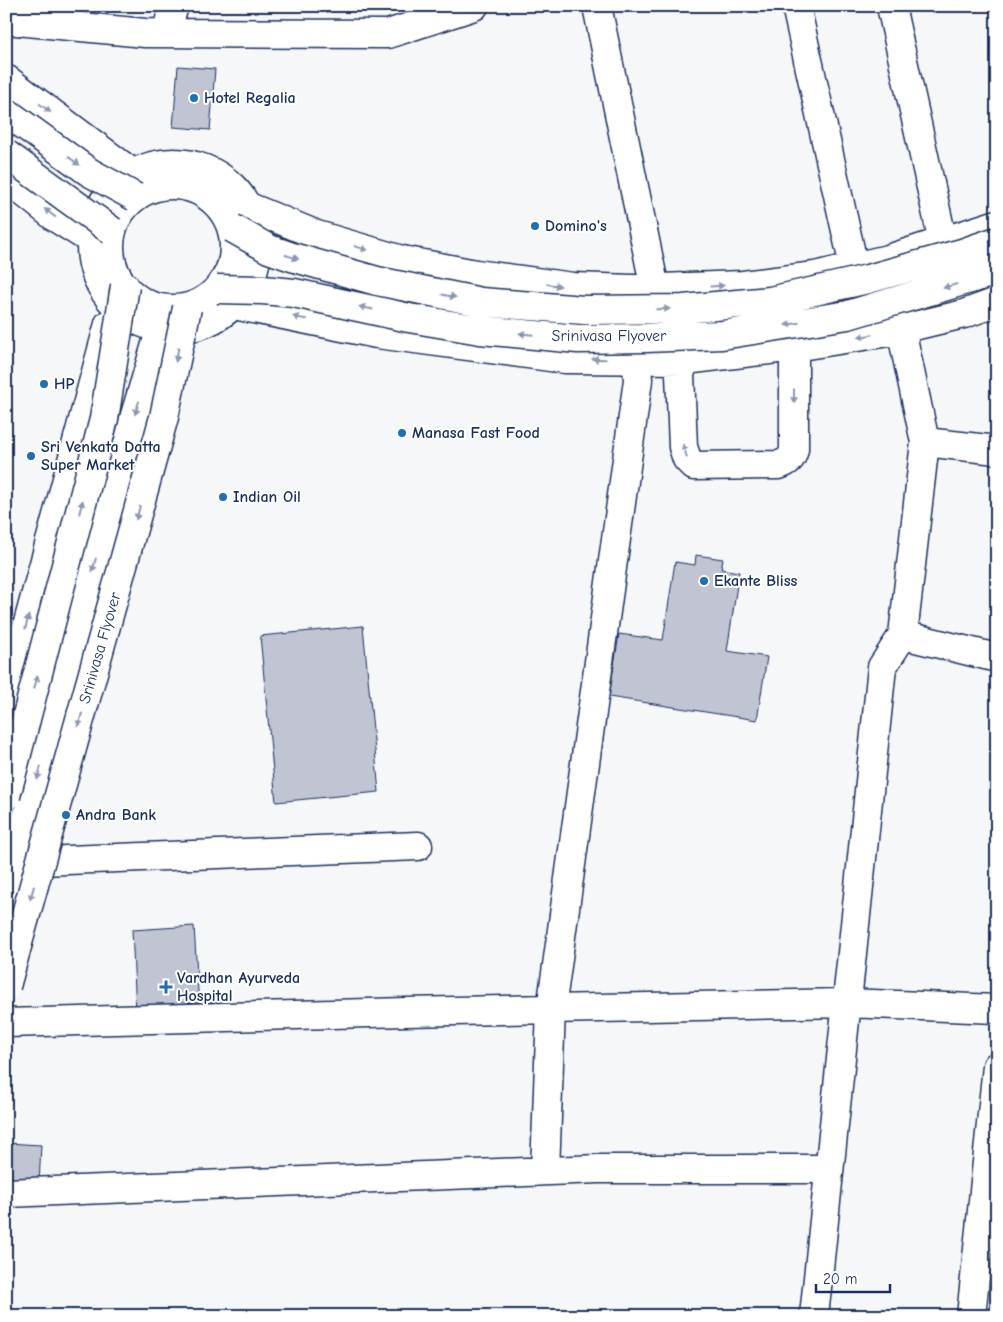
<svg xmlns="http://www.w3.org/2000/svg" width="1003" height="1322" font-family="'Comic Neue',sans-serif">
  <style>
    .building { fill: #c0c4d3; stroke: #1b2f5e }
    .lines { fill: none; stroke-linecap: round; stroke-linejoin: round }
    .minor-casing { stroke: #1b2f5e; stroke-width: 31 }
    .major-casing { stroke: #1b2f5e; stroke-width: 31 }
    .minor { stroke: #fff; stroke-width: 28 }
    .major { stroke: #fff; stroke-width: 28 }
    .major-bridge-casing { stroke: #1b2f5e; stroke-width: 31; stroke-linecap: butt }
    .major-bridge { stroke: #fff; stroke-width: 28 }
    .oneway { fill: #8d97ae }
    .poi-dot { fill: #1f6fb2; stroke: #fff; stroke-width: 2 }
    .labels { text-anchor: middle; dominant-baseline: central; stroke-width: 4; stroke-linejoin: round; paint-order: stroke }
    .poi-label { font-size: 16px; font-weight: bold; fill: #1b2f5e; stroke: #fff; text-anchor: start }
    .street-label { font-size: 16px; fill: #1b2f5e; stroke: #fff }
  </style>
  <rect width="100%" height="100%" fill="#f6f7f9"/>
  <filter id="ink" filterUnits="userSpaceOnUse"><feTurbulence type="fractalNoise" baseFrequency=".02" numOctaves="2"/><feDisplacementMap in="SourceGraphic" scale="10" xChannelSelector="R" yChannelSelector="G"/><feConvolveMatrix kernelMatrix="1 2 1 2 8 2 1 2 1" color-interpolation-filters="sRGB"/></filter>
  <g filter="url(#ink)">
    <path class="building" d="M178,66l37,3 -5,61 -37,-3z
      M696,555l27,4 -2,10 18,3 -12,79 40,6 -10,63 -148,-23 10,-63 44,6 12,-78 20,3z
      M363,626l16,166 -103,10 -16,-166z
      M194,926l5,81 -63,4 -4,-81z
      M6,1143l35,2 -2,40 -33,-3z"/>
    <g class="lines">
      <defs>
        <path id="minor" d="M597,6l58,283
          M796,6l58,261
          M891,6l52,236
          M6,20l139,13 243,1 86,-28
          M166,33l8,-27
          M6,79l126,94
          M91 246a83 83 0 1 1 166 0a83 83 0 1 1-166 0Z
          M6,178l50,40 35,22
          M249,207l68,28 85,25 74,14 97,13 59,2 111,-4 72,-9 73,-17 109,-35
          M234,305l143,29 188,25 120,1 109,-13 95,-15 75,-18 33,-12
          M685,360l-5,14 3,73 4,12 7,7 85,-1c9,-3 13,-6 15,-16v-102
          M925,442l72,8
          M903,635l94,23
          M6,704l103,-380
          M17,862l401,-16
          M6,898l115,-436 40,-134
          M6,1023l400,-11 441,-9 150,6
          M545,1171l6,-162 87,-629 -6,-91
          M6,1193l592,-24h231
          M814,1316l68,-649 21,-32 22,-193 -24,-113
          M971,1316l26,-250"/>
        <path id="major" d="M110 247a62 62 0 1 1 124 0a62 62 0 1 1-124 0Z"/>
      </defs>
      <use href="#minor" class="minor-casing"/>
      <use href="#major" class="major-casing"/>
      <use href="#minor" class="minor"/>
      <use href="#major" class="major"/>
      <defs>
        <path id="major-bridge" d="M6,112l83,60 46,25
          M6,154l106,77
          M232,228l37,21 23,8 85,24 104,21 103,8 99,-1 87,-8 98,-22 94,-26 35,-12
          M217,289l46,1 31,3 115,25 71,12 98,9 68,-1 76,-3 126,-20 149,-44
          M6,796l98,-377 21,-133
          M6,986l158,-569 23,-109"/>
      </defs>
      <use href="#major-bridge" class="major-bridge-casing"/>
      <use href="#major-bridge" class="major-bridge"/>
    </g>
    <defs><path id="oneway-solid" d="M-6-.8H1V-3.2L6.5 0L1 3.2V.8H-6Z" transform="scale(1.25)"/></defs>
    <g class="oneway">
      <use href="#oneway-solid" transform="translate(45 108) rotate(37)"/>
      <use href="#oneway-solid" transform="translate(74 161) rotate(36)"/>
      <use href="#oneway-solid" transform="translate(50 213) rotate(-142)"/>
      <use href="#oneway-solid" transform="translate(361 248) rotate(16)"/>
      <use href="#oneway-solid" transform="translate(292 257) rotate(18)"/>
      <use href="#oneway-solid" transform="translate(554 285) rotate(8)"/>
      <use href="#oneway-solid" transform="translate(717 286) rotate(-3)"/>
      <use href="#oneway-solid" transform="translate(950 286) rotate(164)"/>
      <use href="#oneway-solid" transform="translate(449 296) rotate(11)"/>
      <use href="#oneway-solid" transform="translate(366 308) rotate(-168)"/>
      <use href="#oneway-solid" transform="translate(663 309) rotate(-1)"/>
      <use href="#oneway-solid" transform="translate(300 318) rotate(-168)"/>
      <use href="#oneway-solid" transform="translate(792 324) rotate(171)"/>
      <use href="#oneway-solid" transform="translate(526 334) rotate(-175)"/>
      <use href="#oneway-solid" transform="translate(865 336) rotate(171)"/>
      <use href="#oneway-solid" transform="translate(177 355) rotate(102)"/>
      <use href="#oneway-solid" transform="translate(599 359) rotate(-179)"/>
      <use href="#oneway-solid" transform="translate(794 396) rotate(90)"/>
      <use href="#oneway-solid" transform="translate(137 408) rotate(107)"/>
      <use href="#oneway-solid" transform="translate(685 451) rotate(-106)"/>
      <use href="#oneway-solid" transform="translate(81 507) rotate(-75)"/>
      <use href="#oneway-solid" transform="translate(138 513) rotate(106)"/>
      <use href="#oneway-solid" transform="translate(94 565) rotate(105)"/>
      <use href="#oneway-solid" transform="translate(27 622) rotate(-76)"/>
      <use href="#oneway-solid" transform="translate(36 682) rotate(-75)"/>
      <use href="#oneway-solid" transform="translate(80 720) rotate(106)"/>
      <use href="#oneway-solid" transform="translate(39 773) rotate(105)"/>
      <use href="#oneway-solid" transform="translate(32 893) rotate(106)"/>
    </g>
  </g>
  <g class="poi-dot">
    <circle cx="194" cy="98" r="5"/>
    <circle cx="535" cy="226" r="5"/>
    <circle cx="44" cy="384" r="5"/>
    <circle cx="402" cy="433" r="5"/>
    <circle cx="31" cy="456" r="5"/>
    <circle cx="223" cy="497" r="5"/>
    <circle cx="704" cy="581" r="5"/>
    <circle cx="66" cy="815" r="5"/>
    <path d="M163.5 979.5h5v5h5v5h-5v5h-5v-5h-5v-5h5z"/>
  </g>
  <g class="labels">
    <g class="poi-label">
      <text x="204" y="98">Hotel Regalia</text>
      <text x="545" y="226">Domino's</text>
      <text x="54" y="384">HP</text>
      <text x="412" y="433">Manasa Fast Food</text>
      <text x="41" y="447">Sri Venkata Datta<tspan x="41" dy="18">Super Market</tspan></text>
      <text x="233" y="497">Indian Oil</text>
      <text x="714" y="581">Ekante Bliss</text>
      <text x="76" y="815">Andra Bank</text>
      <text x="177" y="978">Vardhan Ayurveda<tspan x="177" dy="18">Hospital</tspan></text>
    </g>
    <g class="street-label">
      <text x="609" y="336">Srinivasa Flyover</text>
      <text transform="translate(100 648) rotate(-74)">Srinivasa Flyover</text>
    </g>
  </g>
  <rect width="1003" height="1322" fill="none" stroke="#fff" stroke-width="25"/>
  <rect x="12" y="12" width="978" height="1297" fill="none" stroke="#1b2f5e" stroke-width="2" filter="url(#ink)"/>
  <path d="M816 1284v8h74v-8" fill="none" stroke="#1b2f5e" stroke-width="2.5"/>
  <text x="823" y="1284" font-size="15" fill="#1b2f5e" stroke="#ffffff" stroke-width="4" paint-order="stroke">20 m</text>
</svg>
